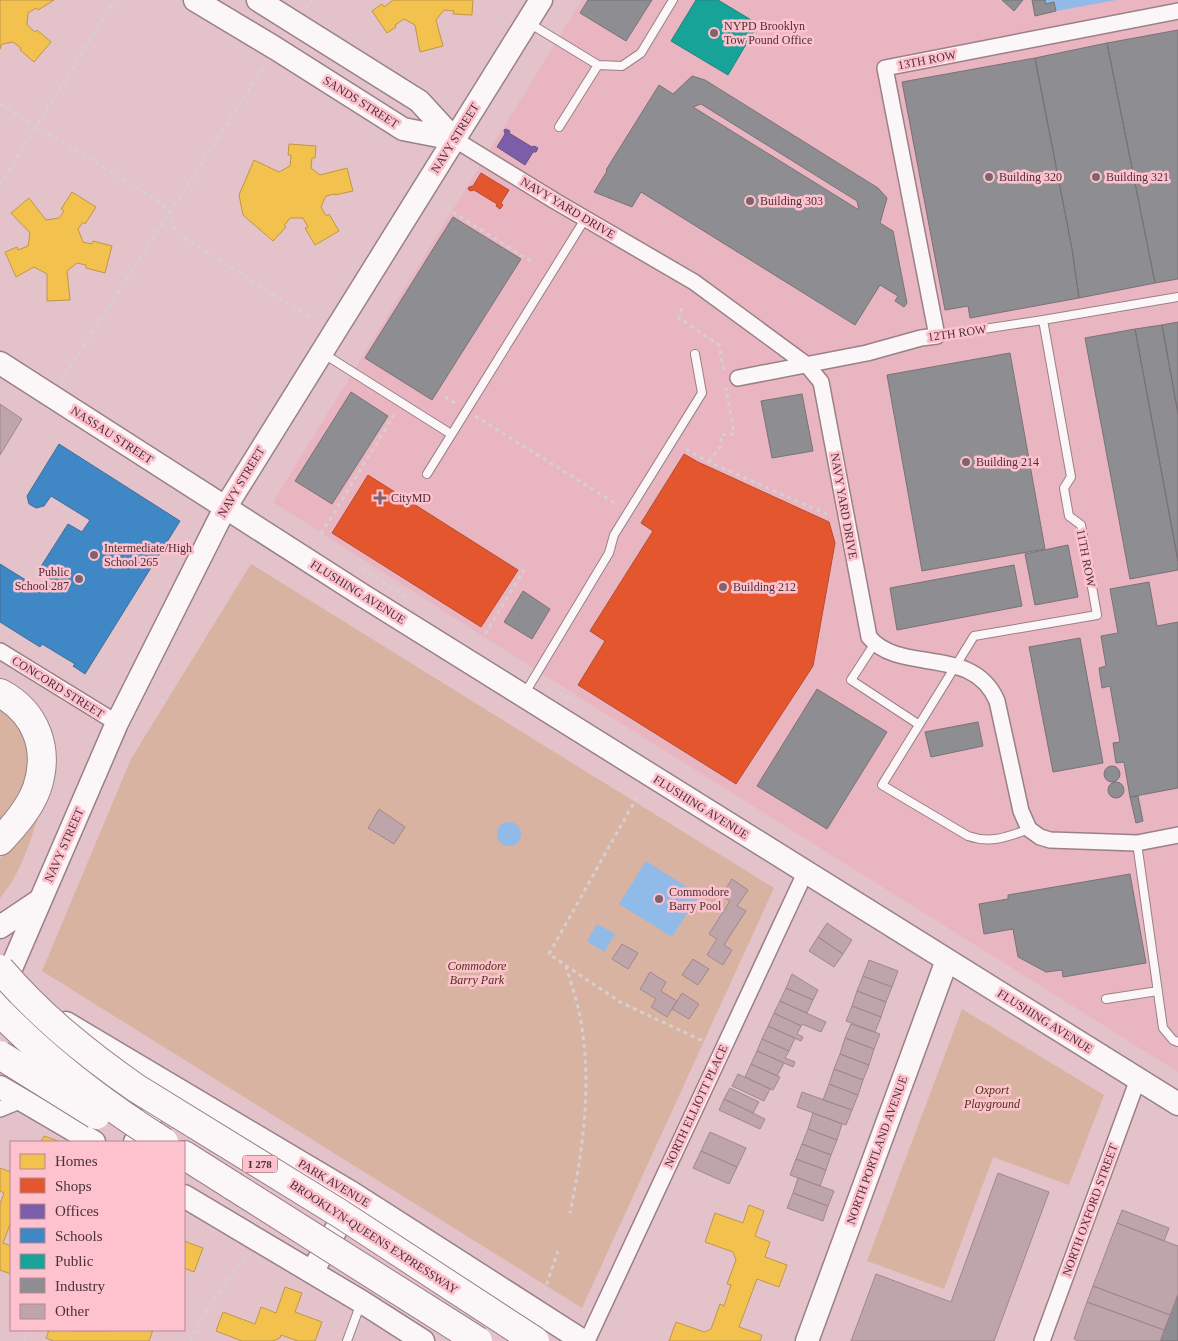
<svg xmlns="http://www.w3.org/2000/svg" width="1178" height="1341" font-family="Georgia,serif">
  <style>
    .built { fill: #e8b5c1 }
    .green { fill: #d9b3a1 }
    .water { fill: #90bae7 }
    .homes { fill: #f2c14e; stroke: #c09647 }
    .shops { fill: #e4572e; stroke: #b64c31 }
    .offices { fill: #7b5ea7; stroke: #6c5186 }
    .schools { fill: #3f88c5; stroke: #426e9b }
    .public { fill: #17a398; stroke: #26817b }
    .industry { fill: #8d8d92; stroke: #797277; fill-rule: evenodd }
    .building { fill: #bea5ab; stroke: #a1888e }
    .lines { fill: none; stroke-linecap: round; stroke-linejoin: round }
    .lane-casing { stroke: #998187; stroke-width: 10 }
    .street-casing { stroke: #998187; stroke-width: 18 }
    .secondary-casing { stroke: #998187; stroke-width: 25 }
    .highway-casing { stroke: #998187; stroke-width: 30 }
    .path { stroke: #d7ced0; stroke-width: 3; stroke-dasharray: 4 4; stroke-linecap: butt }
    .lane { stroke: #fbf6f7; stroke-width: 8 }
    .street { stroke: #fbf6f7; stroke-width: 15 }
    .secondary { stroke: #fbf6f7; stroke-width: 22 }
    .highway { stroke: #fbf6f7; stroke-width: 28 }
    .highway-bridge-casing { stroke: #998187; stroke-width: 30; stroke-linecap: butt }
    .highway-bridge { stroke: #fbf6f7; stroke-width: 28 }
    .poi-dot { fill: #80646b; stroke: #fec2ce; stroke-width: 2 }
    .labels { text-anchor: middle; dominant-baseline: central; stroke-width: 5; stroke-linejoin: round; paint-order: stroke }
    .shield { fill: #fec2ce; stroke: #805d65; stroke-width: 1 }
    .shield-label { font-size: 11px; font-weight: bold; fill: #4a3238 }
    .poi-label { font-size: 12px; fill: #4a3238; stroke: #fec2ce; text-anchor: start }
    .street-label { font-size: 12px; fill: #4a3238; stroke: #fec2ce }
    .park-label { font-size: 12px; font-style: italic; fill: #4f3317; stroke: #fec2ce }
  </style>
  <rect width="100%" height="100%" fill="#e3c2ca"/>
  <path class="built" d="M582,0h596v1072l-634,-397 -271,-173z"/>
  <path class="green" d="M251,564l523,324 -192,420 -540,-337 89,-212z
    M0,706l10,6 20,34 -4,43 -26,34z
    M45,797c-12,33 -21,74 -45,101v-40l16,-17z
    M962,1009l142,86 -35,90 -76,-28 -49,132 -77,-28z"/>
  <path class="water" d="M1045,0h71l-60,11 -2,-9 -8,2z
    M497 834a12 12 0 1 1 24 0a12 12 0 1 1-24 0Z
    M646,861l53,34 -27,42 -53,-33z
    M597,924l18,10 -11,18 -17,-11z"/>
  <path class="homes" d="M0,0h54l-16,10 -2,-2 -8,5 -1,12 8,7 2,-2 14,12 -17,20 -14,-12 1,-2 -8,-6 -11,2 -2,5z
    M393,0h80l-1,15 -19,-1 1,-3 -10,-1 -8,10 7,26 -23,6 -5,-27 -11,-6 -9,6 1,2 -9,6 -15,-22 10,-7 2,3z
    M289,144l27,2 -1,12h-3l-1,10 9,7 27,-7 6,23 -18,4v-1l-9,2 -5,11 5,9 3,-2 10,17 -24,14 -10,-17 3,-1 -5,-9h-13l-6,8 2,1 -13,14 -30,-26 -4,-20 15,-35 25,12 11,-6 1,-11h-3z
    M72,192l24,15 -11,17 -2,-2 -5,7 5,13 9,2 1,-3 19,5 -7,27 -19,-5v-3l-9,-2 -10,8 3,29 -23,1v-27l-13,-7 -18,10 -11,-25 12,-5 1,3 10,-4 2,-13 -19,-20 18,-15 17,22 13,-2 5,-7 -3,-2z
    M44,1136l17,6h-20z
    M0,1168l11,4v50l-8,21 8,3v28l-11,-4v-66l4,-11 -4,-2z
    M749,1205l15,6 -9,25 15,6 -5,15 22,8 -8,22 -22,-8 -18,48 23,8 -2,6h-91l7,-19 28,10 7,-3 9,-25 4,2 7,-21 -4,-1 9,-24 -3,-8 -28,-10 10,-29 28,10z
    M184,1241l19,7 -9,24 -10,-4z
    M285,1287l17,6 -7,19 27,10 -7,19h-17l-17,-6 -1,3 -7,3h-31l-26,-10 7,-19 32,12 6,-17 15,6z
    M49,1330l37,1 67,-1 -4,11h-96l-7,-3z"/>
  <path class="shops" d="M481,173l28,17 -8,13 2,2 -3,4 -4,-3 1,-2 -23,-14 -4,1 -2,-2 1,-2 4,-1z
    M684,454l14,8 131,60 6,21 -22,123 -77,118 -158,-99 27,-44 -15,-10 63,-100 -12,-8z
    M368,475l150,95 -37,57 -149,-94z"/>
  <path class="offices" d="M506,129l4,2 -1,2 23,14 2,-1 4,2 -2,4h-3l-8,13 -28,-18 8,-13 -1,-4z"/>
  <path class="schools" d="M59,444l121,77 -95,153 -12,-8 2,-2 -33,-20 -2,3 -40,-25v-58l45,28 7,-12 -14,-9 30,-47 14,8 8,-12 -39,-24 -7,10 -8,2 -7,-4 -2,-8z"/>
  <path class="public" d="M696,0h22l40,24 -30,51 -57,-34z"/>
  <path class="industry" d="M588,0h64l-26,41 -46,-28z
    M1002,0h21l-9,11z
    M1032,0h13l1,4 8,-2 2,9 -21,5z
    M1178,30v249l-23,4 -48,-240z
    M1107,43l48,240 -76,15 -7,-49 -37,-191z
    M1035,58l37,191 7,49 -109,20 -2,-12 -23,4 -43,-228z
    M692,76l13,4 173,108 9,10 -7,25 13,8 14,72 -3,4 -9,-6 3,-5 -18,-11 -25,40 -214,-133 -9,15 -38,-15 13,-21 -1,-1 53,-85 14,9zM701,104l156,97 2,9 -166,-103z
    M453,217l68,42 -89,141 -67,-42z
    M1178,322v92l-16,-89z
    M1162,325l16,89v147l-43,-232z
    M1135,329l43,232v9l-48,9 -45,-241z
    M1010,353l35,196 -123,22 -35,-196z
    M351,392l37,24 -56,88 -37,-23z
    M802,394l11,57 -41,7 -11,-57z
    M1068,545l10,52 -43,8 -10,-51z
    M1014,565l8,41 -125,24 -7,-42z
    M1149,582l8,44 21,-4v166l-48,9 -6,-35 -8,1 -3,-20 7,-1 -10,-56 -8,2 -3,-20 7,-2 -5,-30 17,-3 -8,-44z
    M523,591l27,18 -18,30 -28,-17z
    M1080,638l23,125 -50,9 -24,-125z
    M817,689l70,43 -60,97 -70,-43z
    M978,722l5,24 -52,11 -6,-25z
    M1104 774a8 8 0 1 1 16 0a8 8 0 1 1-16 0Z
    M1108 790a8 8 0 1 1 16 0a8 8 0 1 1-16 0Z
    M1138,796l5,25 -7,2 -6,-26z
    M1130,874l16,89 -83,14 -1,-7 -16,2 -28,-15 -5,-28 -29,5 -5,-30 29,-5v-4z
    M1178,1294v47h-18l5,-13z"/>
  <path class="building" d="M0,404l22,15 -22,36z
    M379,809l26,18 -11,17 -26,-16z
    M732,879l16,11 -11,16 9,5 -22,34 8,5 -9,15 -16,-10 10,-16 -8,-5 21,-33 -9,-5z
    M827,923l25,17 -9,14 -25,-17z
    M818,937l25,17 -9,13 -25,-16z
    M622,944l16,9 -10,16 -16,-10z
    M693,959l16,10 -11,16 -16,-10z
    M869,960l29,11 -6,16 -29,-11z
    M650,972l16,10 -5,9 16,10 -10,16 -16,-10 5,-8 -16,-10z
    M792,974l26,16 -5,10 -27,-12z
    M863,976l29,11 -6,15 -29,-11z
    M786,988l27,12 -6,13 -27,-12z
    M857,991l29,11 -5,15 -29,-11z
    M682,993l17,11 -10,15 -17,-10z
    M780,1001l46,21 -5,10 -19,-8 -1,2 -27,-13z
    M852,1006l29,11 -6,15 -29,-11z
    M774,1013l27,13 -4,8 6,3 -2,4 -33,-15z
    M851,1024l29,10 -6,15 -29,-11z
    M768,1026l27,12 -6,13 -27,-12z
    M845,1038l29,11 -5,16 -29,-11z
    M762,1039l27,12 -4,7 10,4 -2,5 -36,-16z
    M757,1051l27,12 -7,13 -26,-12z
    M840,1054l29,11 -6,15 -29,-11z
    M751,1064l29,13 -7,13 -28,-13z
    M834,1069l29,11 -5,15 -29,-11z
    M738,1074l32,15 -6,12 -32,-15z
    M829,1084l29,11 -6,15 -29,-10z
    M730,1088l29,14 -6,11 -29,-14z
    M802,1092l50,18 -6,15 -49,-18z
    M724,1099l41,20 -5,10 -41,-19z
    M813,1113l29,11 -5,16 -29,-11z
    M808,1129l29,11 -6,15 -29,-11z
    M710,1132l36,16 -9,19 -36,-16z
    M802,1144l29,11 -5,15 -30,-11z
    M701,1151l36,16 -8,17 -36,-16z
    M796,1159l30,11 -6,16 -30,-11z
    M998,1173l51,19 -55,149h-143l25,-67 75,28z
    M798,1178l36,13 -6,15 -35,-13z
    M793,1193l35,13 -5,15 -36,-13z
    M1122,1210l47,18 -5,13 -47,-18z
    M1117,1223l61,23v48l-8,21 -77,-29z
    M1093,1286l77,29 -6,15 -77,-28z
    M1087,1302l77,28 -4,11h-82l-4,-2z"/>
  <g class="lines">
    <defs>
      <path id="lane" d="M529,23l69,42 24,1 19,-13 32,-53
        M559,127l39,-62
        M937,336l106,-16 135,-23
        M324,354l127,80
        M427,474l158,-255
        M875,643l-24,37 67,44
        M525,693l84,-140 5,-18 88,-142 -7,-39
        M1029,829c-22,8 -38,15 -61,7l-86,-51 92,-149 123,-21 -16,-90 -12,-9 -5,-28 7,-11 -28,-157
        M1137,843l26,185 10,12 5,2
        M1106,999l52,-8
        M347,1341l14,-38"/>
      <path id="street" d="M454,139l101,62 139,81 113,83 14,17 48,255c31,38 104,7 128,64l24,110 8,18 11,8 10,3 87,3 41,-8
        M738,378l129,-25 54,-15 16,-2 -52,-268 293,-57
        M0,651l117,72
        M0,1109l22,-9
        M587,1341l219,-470
        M1042,1341l96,-262"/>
      <path id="secondary" d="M195,0l80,48 128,81 51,10
        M258,0l161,101 35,38
        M0,363l362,232 816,509
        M0,927l39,-26
        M0,994l117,-271 108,-215 316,-508
        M66,1023l286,170 231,148
        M0,1087l94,55
        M135,1142l34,-54
        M184,1196l178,106 61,39
        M312,1272l39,-69
        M807,1341l140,-381"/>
      <path id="highway" d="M0,693c36,19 50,56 37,95 -7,20 -23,38 -37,53
        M184,1155l49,31"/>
    </defs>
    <use href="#lane" class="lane-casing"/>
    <use href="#street" class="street-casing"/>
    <use href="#secondary" class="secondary-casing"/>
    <use href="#highway" class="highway-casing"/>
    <path class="path" d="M306,9l6,-9
      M0,104l162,99 7,11 7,19 135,85
      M0,185l115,-185
      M446,208l88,55
      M682,308l-3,10 40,27 5,27
      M61,381l204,-316
      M445,397l12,7
      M475,416l143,89
      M686,449l23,13 122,54
      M709,462l12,-16v-11l13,-1 -8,-46
      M321,534l73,-119
      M362,569l48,30
      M485,634l39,-64
      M559,692l18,12
      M161,701l4,2
      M637,797l-88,157 71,48 87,41
      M566,966c5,18 12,37 15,56 11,64 2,128 -11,191
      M544,1292l14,-41
      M25,1341l2,-11
      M190,1341l16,-30 40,-55"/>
    <use href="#lane" class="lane"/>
    <use href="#street" class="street"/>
    <use href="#secondary" class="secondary"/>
    <use href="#highway" class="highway"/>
    <defs>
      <path id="highway-bridge" d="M0,969c40,47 86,84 136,119l203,125 196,128
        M0,1012c49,50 105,93 164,130
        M0,1055l96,60
        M233,1186l245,155"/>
    </defs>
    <use href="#highway-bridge" class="highway-bridge-casing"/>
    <use href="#highway-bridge" class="highway-bridge"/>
  </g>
  <g class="poi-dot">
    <circle cx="714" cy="33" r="5"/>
    <circle cx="989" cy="177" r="5"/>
    <circle cx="1096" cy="177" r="5"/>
    <circle cx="750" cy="201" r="5"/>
    <circle cx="966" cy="462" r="5"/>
    <path d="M377.5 490.5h5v5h5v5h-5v5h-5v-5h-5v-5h5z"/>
    <circle cx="94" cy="555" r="5"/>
    <circle cx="79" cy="579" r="5"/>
    <circle cx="723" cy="587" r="5"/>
    <circle cx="659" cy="899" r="5"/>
  </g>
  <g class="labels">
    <rect class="shield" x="242.5" y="1155.5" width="35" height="17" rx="4"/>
    <g class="shield-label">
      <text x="260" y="1164">I 278</text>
    </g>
    <g class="poi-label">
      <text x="724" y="26">NYPD Brooklyn<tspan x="724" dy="14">Tow Pound Office</tspan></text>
      <text x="999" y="177">Building 320</text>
      <text x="1106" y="177">Building 321</text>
      <text x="760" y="201">Building 303</text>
      <text x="976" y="462">Building 214</text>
      <text x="391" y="498">CityMD</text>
      <text x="104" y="548">Intermediate/High<tspan x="104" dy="14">School 265</tspan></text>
      <text x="69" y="572" text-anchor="end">Public<tspan x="69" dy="14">School 287</tspan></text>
      <text x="733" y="587">Building 212</text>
      <text x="669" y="892">Commodore<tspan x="669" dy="14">Barry Pool</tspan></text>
    </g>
    <g class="street-label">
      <text transform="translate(927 60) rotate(-11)">13TH ROW</text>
      <text transform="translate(361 102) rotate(32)">SANDS STREET</text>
      <text transform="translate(455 138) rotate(-58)">NAVY STREET</text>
      <text transform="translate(568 208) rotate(31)">NAVY YARD DRIVE</text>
      <text transform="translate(957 333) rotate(-8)">12TH ROW</text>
      <text transform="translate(112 435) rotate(33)">NASSAU STREET</text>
      <text transform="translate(241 482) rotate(-59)">NAVY STREET</text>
      <text transform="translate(844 506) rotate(80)">NAVY YARD DRIVE</text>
      <text transform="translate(1086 558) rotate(79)">11TH ROW</text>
      <text transform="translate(358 592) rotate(32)">FLUSHING AVENUE</text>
      <text transform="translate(58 687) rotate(32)">CONCORD STREET</text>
      <text transform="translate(701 807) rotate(32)">FLUSHING AVENUE</text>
      <text transform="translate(64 845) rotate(-66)">NAVY STREET</text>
      <text transform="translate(1045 1021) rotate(32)">FLUSHING AVENUE</text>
      <text transform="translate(696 1106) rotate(-65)">NORTH ELLIOTT PLACE</text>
      <text transform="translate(877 1150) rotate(-70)">NORTH PORTLAND AVENUE</text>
      <text transform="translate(334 1183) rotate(31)">PARK AVENUE</text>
      <text transform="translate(1090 1210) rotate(-70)">NORTH OXFORD STREET</text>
      <text transform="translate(374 1237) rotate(33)">BROOKLYN-QUEENS EXPRESSWAY</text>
    </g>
    <g class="park-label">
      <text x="477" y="966">Commodore<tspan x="477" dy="14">Barry Park</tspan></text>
      <text x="992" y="1090">Oxport<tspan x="992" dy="14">Playground</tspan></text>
    </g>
  </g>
  <rect x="10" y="1141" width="175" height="190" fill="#fec2ce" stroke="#b68892"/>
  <rect x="20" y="1154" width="25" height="15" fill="#f2c14e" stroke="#b68892"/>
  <text x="55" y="1166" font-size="15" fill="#4a3238">Homes</text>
  <rect x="20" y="1178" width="25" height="15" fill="#e4572e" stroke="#b68892"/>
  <text x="55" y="1191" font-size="15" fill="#4a3238">Shops</text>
  <rect x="20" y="1204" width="25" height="15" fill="#7b5ea7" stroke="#b68892"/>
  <text x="55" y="1216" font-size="15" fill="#4a3238">Offices</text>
  <rect x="20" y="1228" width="25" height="15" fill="#3f88c5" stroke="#b68892"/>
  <text x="55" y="1241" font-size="15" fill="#4a3238">Schools</text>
  <rect x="20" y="1254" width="25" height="15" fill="#17a398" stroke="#b68892"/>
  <text x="55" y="1266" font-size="15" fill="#4a3238">Public</text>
  <rect x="20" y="1278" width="25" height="15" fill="#8d8d92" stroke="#b68892"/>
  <text x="55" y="1291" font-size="15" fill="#4a3238">Industry</text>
  <rect x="20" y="1304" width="25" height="15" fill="#bea5ab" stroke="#b68892"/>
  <text x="55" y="1316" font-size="15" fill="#4a3238">Other</text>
</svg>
